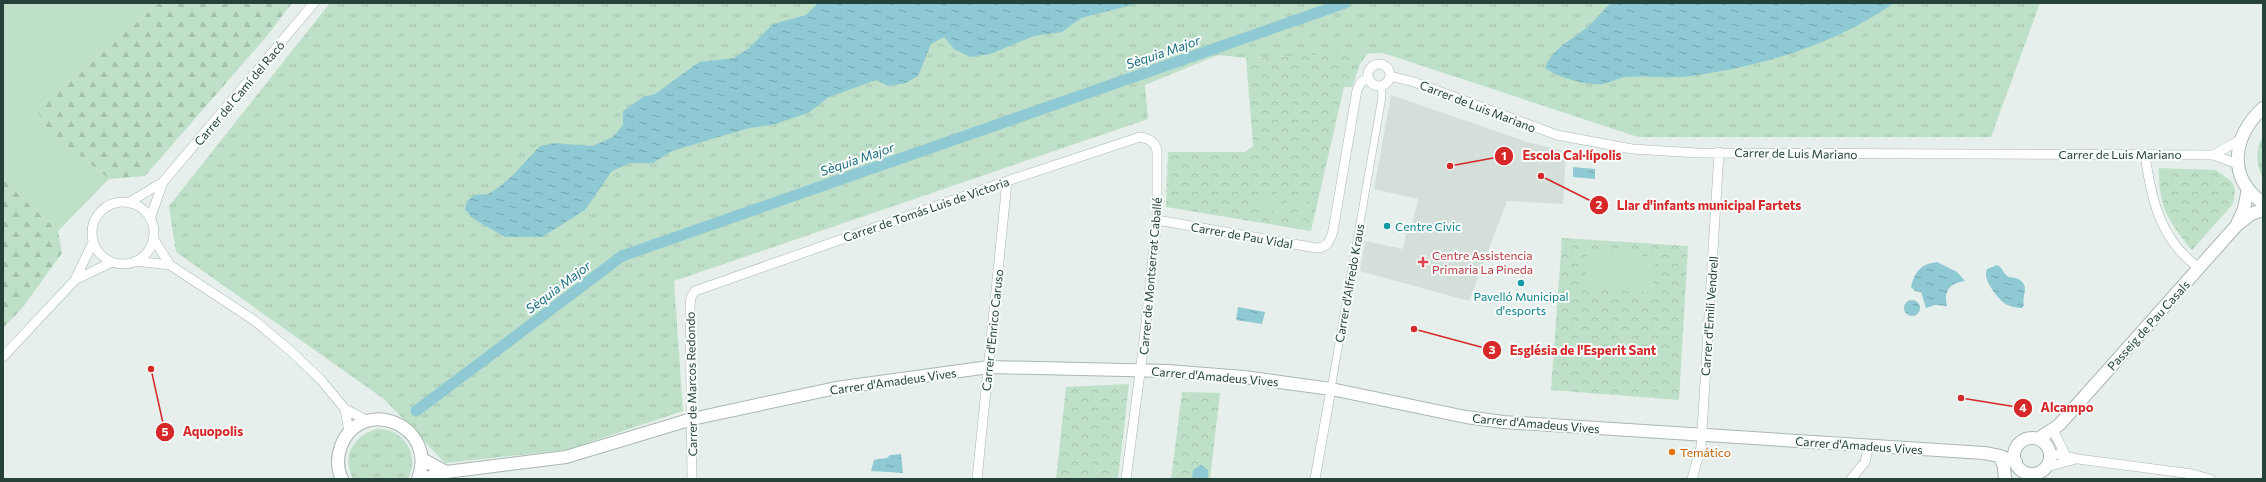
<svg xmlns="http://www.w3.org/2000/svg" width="2266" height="482" font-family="Commissioner,sans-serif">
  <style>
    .built { fill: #d4dfda }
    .grass { fill: url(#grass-tufts) }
    .forest { fill: url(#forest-firs) }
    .park { fill: url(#park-crowns) }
    .garden { fill: #bfe0c8 }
    .water { fill: url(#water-ripples) }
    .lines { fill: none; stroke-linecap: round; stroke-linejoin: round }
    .canal { stroke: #8ec9d4; stroke-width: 11 }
    .pedestrian-casing { stroke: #a8b8b2; stroke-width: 8 }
    .minor-casing { stroke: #a8b8b2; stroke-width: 10 }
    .tertiary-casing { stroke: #a8b8b2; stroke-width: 14 }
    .pedestrian { stroke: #fff; stroke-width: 7 }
    .minor { stroke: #fff; stroke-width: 9 }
    .tertiary { stroke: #fff; stroke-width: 12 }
    .culture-dot { fill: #0f9aa8; stroke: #f7fbf9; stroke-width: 1.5 }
    .health-dot { fill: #e0444e; stroke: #f7fbf9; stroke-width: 1.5 }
    .food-dot { fill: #e8710a; stroke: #f7fbf9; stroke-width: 1.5 }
    .labels { text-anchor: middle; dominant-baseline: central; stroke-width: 4; stroke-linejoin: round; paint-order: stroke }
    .street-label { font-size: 12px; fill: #24423a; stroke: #f7fbf9 }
    .culture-label { font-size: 12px; fill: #0d838f; stroke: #f7fbf9; text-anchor: start }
    .health-label { font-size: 12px; fill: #be3a42; stroke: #f7fbf9; text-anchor: start }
    .food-label { font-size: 12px; fill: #c56008; stroke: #f7fbf9; text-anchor: start }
    .water-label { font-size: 13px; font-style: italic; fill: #1c6f80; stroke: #f7fbf9 }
    .leader { fill: none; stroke: #d62828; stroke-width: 1.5 }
    .callout-dot { fill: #d62828; stroke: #f7fbf9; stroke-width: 1.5 }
    .mark-label { font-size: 12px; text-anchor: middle; font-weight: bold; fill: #fff }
    .callout-label { font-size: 13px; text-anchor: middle; font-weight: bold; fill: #d62828; stroke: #f7fbf9; stroke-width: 4; stroke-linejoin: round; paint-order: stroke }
  </style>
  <defs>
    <pattern id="grass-tufts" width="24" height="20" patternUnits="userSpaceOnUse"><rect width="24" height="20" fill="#bfe0c8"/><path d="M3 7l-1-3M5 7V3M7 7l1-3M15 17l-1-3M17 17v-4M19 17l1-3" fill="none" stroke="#a4c1ad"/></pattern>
    <pattern id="forest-firs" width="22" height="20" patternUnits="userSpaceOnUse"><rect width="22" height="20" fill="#bfe0c8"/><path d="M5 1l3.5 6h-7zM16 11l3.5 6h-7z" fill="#a4c1ad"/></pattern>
    <pattern id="park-crowns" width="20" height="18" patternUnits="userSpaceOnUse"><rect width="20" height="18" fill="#bfe0c8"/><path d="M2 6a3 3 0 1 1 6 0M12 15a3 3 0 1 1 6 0" fill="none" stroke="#a4c1ad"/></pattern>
    <pattern id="water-ripples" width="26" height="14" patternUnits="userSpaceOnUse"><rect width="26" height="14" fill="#8ec9d4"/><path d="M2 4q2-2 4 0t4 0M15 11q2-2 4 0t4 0" fill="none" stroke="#74a5ad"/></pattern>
  </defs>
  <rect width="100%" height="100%" fill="#e6efeb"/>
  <path class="built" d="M1391,95l139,48 36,8 -3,53 -56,-3 -38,100 -109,-30 5,-30 38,8 4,-19 4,1 7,-32 -44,-10z"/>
  <path class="grass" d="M330,3h1710l-49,134h-353l-255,-84 -137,5 -28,-3 -73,30 3,34 -474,162 9,130 -117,39 -121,13 -61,-64 -208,-147 -7,-46z
    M2263,135v43c-8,-15 -7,-28 0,-43z
    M378,429c27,0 42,26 30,50h-55c-12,-22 1,-45 25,-50z"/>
  <path class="forest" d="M159,3h133l-25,33 -122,140 -36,3 -62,-49 -11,-21z
    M3,179l55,52 4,22 -39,54 -20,21z"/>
  <path class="park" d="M1368,53l-8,11 -8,23h-8l-33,144 -145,-24 2,-55h77l8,-6 -7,-88z
    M2159,168l57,2 16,12 3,8 -2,14 -41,46c-23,-28 -34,-44 -33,-82z
    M1562,238l126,8 -9,154 -128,-10z
    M1129,384l-11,95h-62l10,-92z
    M1182,392l38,1 -10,86h-39z"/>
  <path class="garden" d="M3,3h156l-123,106 11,21 62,49 -51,52 -55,-52z
    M1263,191l7,1 -4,23 -7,-1z
    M1277,192l6,2 -4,22 -7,-1z
    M1288,195l6,2 -4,22 -7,-1z
    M1300,197l7,2 -4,22 -7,-1z
    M1587,252l68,5 -2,36 -68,-5z"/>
  <path class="water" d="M818,3h322l-59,15 -19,14 -28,4 -44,18 -20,3 -16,-8 -10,-12 -13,7 -13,32 -12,7 -18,3 -12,-6 -47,17 -21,16 -36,12 -23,3 -77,23 -19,12h-22l-19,8 -27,39 -43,27h-37l-33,-19 -7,-9 2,-8 8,-6 13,-1 11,-7 13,-11 28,-30 14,-3 38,3 21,-9 10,-12v-14l20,-14 12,-3 44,-32 35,-4 15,-10 24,-24 33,-9z
    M1611,3h283c-60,42 -131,63 -204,73 -21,3 -43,-1 -64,1 -8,1 -15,5 -23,7 -15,2 -46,-7 -58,-16 8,-20 24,-26 40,-39 9,-7 17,-18 26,-26z
    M1573,167l22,2v10l-22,-2z
    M1937,262l20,10 8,9c-15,2 -22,10 -18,25l-12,-1 -9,3 -5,-16 -6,-1 -4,-4c4,-15 9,-23 26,-25z
    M1997,265c6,2 6,9 12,12 2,1 6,0 9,2 13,6 3,17 6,26l-2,3c-4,0 -15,-2 -18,-5 -8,-7 -22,-24 -17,-34z
    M1904 308a8 8 0 1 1 16 0a8 8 0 1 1-16 0Z
    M1238,307l27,5 -3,12 -26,-4z
    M901,454l2,19 -32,-2 3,-11 13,-2 3,-3z
    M1201,465l7,5v9h-16l1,-9z"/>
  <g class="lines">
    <path class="canal" d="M416,411l206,-155 723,-253"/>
    <defs>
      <path id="pedestrian" d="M1331,389l51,-292 -1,-11"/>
      <path id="minor" d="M1368 75a11 11 0 1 1 22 0a11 11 0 1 1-22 0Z
        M1390,76l24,6 143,53 75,14 66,4 515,2
        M2145,154c6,45 15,86 54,114
        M2238,164l-25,-9 27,-15
        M163,182l151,-179
        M92 233a31 31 0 1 1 62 0a31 31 0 1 1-62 0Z
        M128,203l35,-21 -13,37
        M1157,220l159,28c11,0 14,-7 17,-17l24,-141 4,-8 7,-4
        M153,238l17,27 85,56 38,32 28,27 24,29 23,12
        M135,261l35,4
        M75,280l37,-18
        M3,357l72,-77 18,-38
        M345,409l4,23
        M2055,434l11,22
        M2050,456l8,-2 20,5 114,15 18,5
        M2047,467l29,-8
        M692,479l-2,-173 1,-9 4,-6 312,-110 133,-44c9,2 15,4 17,14v69l-14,130 -17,129
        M977,479l30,-298
        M1315,479l16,-90
        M1692,479l9,-32 18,-295
        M1851,479l14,-17 4,-17"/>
      <path id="tertiary" d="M2263,108c-30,28 -37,69 0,95
        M2237,224l7,-15 4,-20
        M2014 456a18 18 0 1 1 36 0a18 18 0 1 1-36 0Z
        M2038,439l21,-14 178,-200 14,-11 12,-4
        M2000,456l4,11 1,12
        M422,459l24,13
        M342,479c-5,-10 -5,-22 -1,-33 20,-52 98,-21 77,33
        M423,479l23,-7 120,-15 126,-38 144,-31 153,-21 178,4 77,6 87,12 135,28 37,5 481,31 16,3 16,6"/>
    </defs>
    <use href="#pedestrian" class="pedestrian-casing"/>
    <use href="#minor" class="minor-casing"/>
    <use href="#tertiary" class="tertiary-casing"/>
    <use href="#pedestrian" class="pedestrian"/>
    <use href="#minor" class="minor"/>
    <use href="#tertiary" class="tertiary"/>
  </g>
  <g class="culture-dot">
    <circle cx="1387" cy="226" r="4"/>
    <circle cx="1521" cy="283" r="4"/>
  </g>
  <path class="health-dot" d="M1421 256h4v4h4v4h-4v4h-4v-4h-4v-4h4z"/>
  <circle class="food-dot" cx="1672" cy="452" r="4"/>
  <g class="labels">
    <g class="street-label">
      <text transform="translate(239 93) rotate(-50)">Carrer del Camí del Racó</text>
      <text transform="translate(1478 106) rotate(21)">Carrer de Luis Mariano</text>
      <text transform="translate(1796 153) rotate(1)">Carrer de Luis Mariano</text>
      <text x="2120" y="154">Carrer de Luis Mariano</text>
      <text transform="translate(926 209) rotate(-19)">Carrer de Tomás Luis de Victoria</text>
      <text transform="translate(1242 235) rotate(10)">Carrer de Pau Vidal</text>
      <text transform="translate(1150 276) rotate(-85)">Carrer de Montserrat Caballé</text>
      <text transform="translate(1349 283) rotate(-80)">Carrer d'Alfredo Kraus</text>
      <text transform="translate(1709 316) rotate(-86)">Carrer d'Emili Vendrell</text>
      <text transform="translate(2148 325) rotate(-48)">Passeig de Pau Casals</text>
      <text transform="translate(992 330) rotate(-84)">Carrer d'Enrico Caruso</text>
      <text transform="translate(1215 376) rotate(5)">Carrer d'Amadeus Vives</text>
      <text transform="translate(893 381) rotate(-8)">Carrer d'Amadeus Vives</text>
      <text transform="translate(691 384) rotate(-91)">Carrer de Marcos Redondo</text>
      <text transform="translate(1536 423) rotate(5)">Carrer d'Amadeus Vives</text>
      <text transform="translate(1859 445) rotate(4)">Carrer d'Amadeus Vives</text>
    </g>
    <g class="culture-label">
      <text x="1395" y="226">Centre Civic</text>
      <text x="1521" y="296" text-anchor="middle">Pavelló Municipal<tspan x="1521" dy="14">d'esports</tspan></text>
    </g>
    <g class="health-label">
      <text x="1432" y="255">Centre Assistencia<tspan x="1432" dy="14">Primaria La Pineda</tspan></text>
    </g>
    <g class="food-label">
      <text x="1680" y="452">Temático</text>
    </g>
    <g class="water-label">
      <text transform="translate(1163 52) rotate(-19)">Sèquia Major</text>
      <text transform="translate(857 159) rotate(-19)">Sèquia Major</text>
      <text transform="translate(558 287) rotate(-37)">Sèquia Major</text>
    </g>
  </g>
  <path class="leader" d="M1450 166L1504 156M1541 176L1599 205M1414 329L1492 350M1961 398L2023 408M151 369L165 432"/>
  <g class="callout-dot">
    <circle cx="1450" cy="166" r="4"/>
    <circle cx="1541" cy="176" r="4"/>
    <circle cx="1414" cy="329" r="4"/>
    <circle cx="1961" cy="398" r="4"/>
    <circle cx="151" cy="369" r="4"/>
    <circle cx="1504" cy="156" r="10"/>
    <circle cx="1599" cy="205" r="10"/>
    <circle cx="1492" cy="350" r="10"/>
    <circle cx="2023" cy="408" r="10"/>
    <circle cx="165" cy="432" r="10"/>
  </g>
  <g class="mark-label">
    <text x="1504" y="160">1</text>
    <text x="1599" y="209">2</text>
    <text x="1492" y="354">3</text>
    <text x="2023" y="412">4</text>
    <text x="165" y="436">5</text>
  </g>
  <g class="callout-label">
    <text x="1572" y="160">Escola Cal·lípolis</text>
    <text x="1709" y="210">Llar d'infants municipal Fartets</text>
    <text x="1583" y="355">Església de l'Esperit Sant</text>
    <text x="2067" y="412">Alcampo</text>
    <text x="213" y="436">Aquopolis</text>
  </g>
  <rect width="2266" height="482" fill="none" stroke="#24423a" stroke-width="8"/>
</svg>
